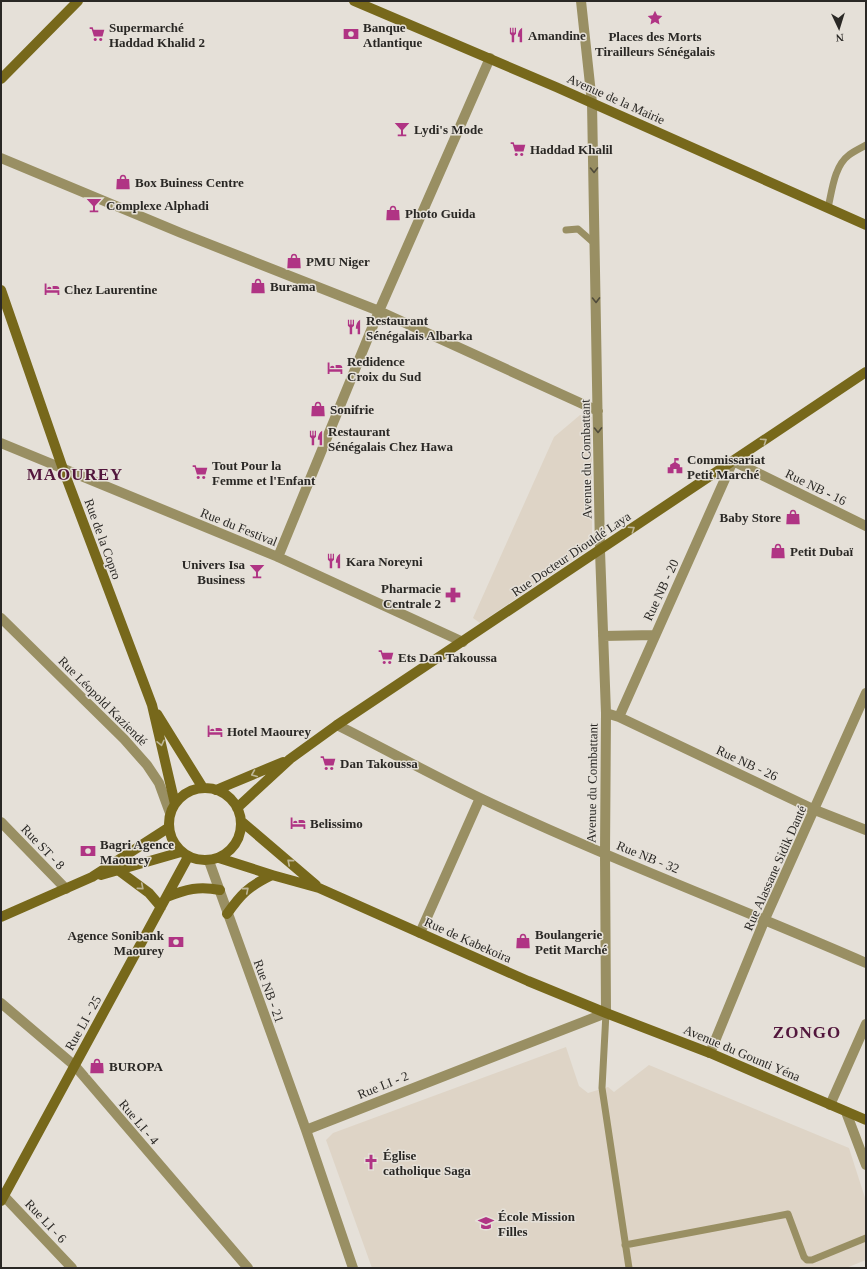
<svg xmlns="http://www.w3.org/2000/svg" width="867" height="1269" font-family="'Times New Roman',serif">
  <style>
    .built { fill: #ded4c6 }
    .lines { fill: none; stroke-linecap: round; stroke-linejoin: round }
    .lane { stroke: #998f63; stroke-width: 7 }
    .street { stroke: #998f63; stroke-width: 10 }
    .secondary { stroke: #77681b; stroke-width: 10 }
    .oneway { stroke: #514c3b }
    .oneway2 { stroke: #beb696 }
    .labels { text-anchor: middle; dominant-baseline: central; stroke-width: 3; stroke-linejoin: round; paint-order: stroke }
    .poi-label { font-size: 13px; font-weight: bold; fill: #2a2825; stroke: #e5e0d8; text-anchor: start }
    .street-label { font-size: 13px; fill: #2a2825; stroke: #e5e0d8 }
    .district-label { font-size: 17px; font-weight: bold; letter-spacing: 1px; fill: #52163c; stroke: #e5e0d8 }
  </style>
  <rect width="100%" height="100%" fill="#e5e0d8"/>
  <path class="built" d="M580,415l12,2v130l-112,76 -7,-5 81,-181z
    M566,1047l13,39 9,7 20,-6 6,5 35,-27 200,83 17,53v59l-20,8h-474l-46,-128 7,-7z"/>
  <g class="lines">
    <path class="lane" d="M828,208c4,-17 6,-42 21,-53 5,-4 12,-7 17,-10
      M566,230l12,-1 17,15
      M606,1013l-4,75 27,180
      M625,1245l163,-31 16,43 3,3h5l54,-22"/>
    <path class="street" d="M1,158l180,75 198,78 219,100
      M1,443l277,114 185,85
      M278,557l101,-246 111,-253
      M1,618l123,121 23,26 12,18 11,30
      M603,636l52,-1
      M606,713l13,4 114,-256 133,65
      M619,717l196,93 51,20
      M337,725c48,24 95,50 143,73 126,60 258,109 386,165
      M1,822l65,67
      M209,861l97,269 47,138
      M420,933l60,-135
      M1,1003l74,63 173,202
      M710,1053l55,-134 101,-226
      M830,1105l36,-81
      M846,1112l20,53
      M306,1130l300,-117 -1,-160 1,-140 -6,-162 -8,-448 -11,-102
      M1,1193l71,75"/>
    <path class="secondary" d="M354,1l202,86 310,138
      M1,79l77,-78
      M1,290l62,179 89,236 23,99
      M157,714l46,74
      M169 824a36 36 0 1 1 72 0a36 36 0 1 1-72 0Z
      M216,790l67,-28
      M237,808l53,-49 47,-34 529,-353
      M241,821l75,64
      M219,858l53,17 47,13 209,93 78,32 104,40 156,67
      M118,870l31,23 12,14
      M101,875l80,-23
      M167,897c19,-8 32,-11 53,-7
      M227,914c14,-20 22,-28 45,-39
      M1,917l91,-40 76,-49
      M1,1201l187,-344"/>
  </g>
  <defs><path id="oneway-chevron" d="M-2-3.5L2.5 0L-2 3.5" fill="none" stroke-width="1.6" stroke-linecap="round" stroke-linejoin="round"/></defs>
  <g class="oneway">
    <use href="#oneway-chevron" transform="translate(594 170) rotate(89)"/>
    <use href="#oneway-chevron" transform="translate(596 300) rotate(89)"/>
    <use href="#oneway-chevron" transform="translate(598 430) rotate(89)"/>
  </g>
  <g class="oneway2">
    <use href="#oneway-chevron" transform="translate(764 441) rotate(-34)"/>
    <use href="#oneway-chevron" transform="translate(632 529) rotate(-34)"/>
    <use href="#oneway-chevron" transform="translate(161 743) rotate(77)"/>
    <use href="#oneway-chevron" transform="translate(254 774) rotate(157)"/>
    <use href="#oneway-chevron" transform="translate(290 862) rotate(-140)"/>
    <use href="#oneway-chevron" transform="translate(141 887) rotate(40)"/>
    <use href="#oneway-chevron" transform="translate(246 890) rotate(-40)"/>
  </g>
  <defs>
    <symbol id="sight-bare" viewBox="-9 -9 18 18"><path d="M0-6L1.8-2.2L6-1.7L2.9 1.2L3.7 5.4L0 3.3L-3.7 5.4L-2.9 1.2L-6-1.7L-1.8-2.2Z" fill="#b03484" stroke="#e5e0d8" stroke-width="2.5" paint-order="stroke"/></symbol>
    <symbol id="supermarket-bare" viewBox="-9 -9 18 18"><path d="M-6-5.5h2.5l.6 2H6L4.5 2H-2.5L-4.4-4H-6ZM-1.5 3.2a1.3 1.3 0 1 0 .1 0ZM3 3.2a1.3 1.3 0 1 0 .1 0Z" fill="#b03484" stroke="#e5e0d8" stroke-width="2.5" paint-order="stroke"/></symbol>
    <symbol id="bank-bare" viewBox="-9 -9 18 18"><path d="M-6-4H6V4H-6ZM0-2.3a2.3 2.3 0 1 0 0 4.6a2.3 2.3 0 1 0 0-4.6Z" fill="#b03484" stroke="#e5e0d8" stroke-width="2.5" paint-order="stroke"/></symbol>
    <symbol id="restaurant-bare" viewBox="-9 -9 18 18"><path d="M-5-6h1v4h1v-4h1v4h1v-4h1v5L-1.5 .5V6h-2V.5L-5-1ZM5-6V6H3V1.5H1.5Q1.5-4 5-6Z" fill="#b03484" stroke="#e5e0d8" stroke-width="2.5" paint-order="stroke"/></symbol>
    <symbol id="bar-bare" viewBox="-9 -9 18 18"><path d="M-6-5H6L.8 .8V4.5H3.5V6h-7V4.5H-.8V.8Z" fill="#b03484" stroke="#e5e0d8" stroke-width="2.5" paint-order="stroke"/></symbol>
    <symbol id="shop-bare" viewBox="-9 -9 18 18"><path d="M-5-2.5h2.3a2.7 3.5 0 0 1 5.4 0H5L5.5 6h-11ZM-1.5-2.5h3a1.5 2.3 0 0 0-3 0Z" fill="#b03484" stroke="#e5e0d8" stroke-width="2.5" paint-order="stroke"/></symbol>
    <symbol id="hotel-bare" viewBox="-9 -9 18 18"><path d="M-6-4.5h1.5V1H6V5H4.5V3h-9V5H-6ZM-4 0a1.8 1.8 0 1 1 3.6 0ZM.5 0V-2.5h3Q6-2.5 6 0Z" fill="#b03484" stroke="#e5e0d8" stroke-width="2.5" paint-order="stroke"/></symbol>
    <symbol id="civic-bare" viewBox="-9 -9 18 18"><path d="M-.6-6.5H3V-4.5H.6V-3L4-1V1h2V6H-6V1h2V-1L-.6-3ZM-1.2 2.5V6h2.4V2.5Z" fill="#b03484" stroke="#e5e0d8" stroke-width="2.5" paint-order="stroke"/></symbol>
    <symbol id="pharmacy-bare" viewBox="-9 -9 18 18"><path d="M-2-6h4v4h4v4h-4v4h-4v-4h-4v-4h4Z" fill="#b03484" stroke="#e5e0d8" stroke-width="2.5" paint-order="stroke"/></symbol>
    <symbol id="church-bare" viewBox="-9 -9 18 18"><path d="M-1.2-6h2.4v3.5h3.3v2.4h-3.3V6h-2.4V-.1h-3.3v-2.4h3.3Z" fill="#b03484" stroke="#e5e0d8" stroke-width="2.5" paint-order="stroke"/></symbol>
    <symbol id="school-bare" viewBox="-9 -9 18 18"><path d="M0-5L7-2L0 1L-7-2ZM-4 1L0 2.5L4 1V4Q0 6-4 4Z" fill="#b03484" stroke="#e5e0d8" stroke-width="2.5" paint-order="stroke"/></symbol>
  </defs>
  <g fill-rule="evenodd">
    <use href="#sight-bare" x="644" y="7" width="22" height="22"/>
    <use href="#supermarket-bare" x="86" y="23" width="22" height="22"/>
    <use href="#bank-bare" x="340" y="23" width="22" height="22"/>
    <use href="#restaurant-bare" x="505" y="24" width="22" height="22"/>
    <use href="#bar-bare" x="391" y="118" width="22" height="22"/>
    <use href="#supermarket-bare" x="507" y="138" width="22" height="22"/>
    <use href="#shop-bare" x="112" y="171" width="22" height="22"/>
    <use href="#bar-bare" x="83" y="194" width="22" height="22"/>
    <use href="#shop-bare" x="382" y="202" width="22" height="22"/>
    <use href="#shop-bare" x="283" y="250" width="22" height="22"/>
    <use href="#shop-bare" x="247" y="275" width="22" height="22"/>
    <use href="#hotel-bare" x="41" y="278" width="22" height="22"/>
    <use href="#restaurant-bare" x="343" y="316" width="22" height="22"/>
    <use href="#hotel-bare" x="324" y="357" width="22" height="22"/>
    <use href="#shop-bare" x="307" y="398" width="22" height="22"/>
    <use href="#restaurant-bare" x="305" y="427" width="22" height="22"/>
    <use href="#civic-bare" x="664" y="455" width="22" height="22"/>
    <use href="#supermarket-bare" x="189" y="461" width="22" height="22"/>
    <use href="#shop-bare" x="782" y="506" width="22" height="22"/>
    <use href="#shop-bare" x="767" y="540" width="22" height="22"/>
    <use href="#restaurant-bare" x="323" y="550" width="22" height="22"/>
    <use href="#bar-bare" x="246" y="560" width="22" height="22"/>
    <use href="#pharmacy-bare" x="442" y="584" width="22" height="22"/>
    <use href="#supermarket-bare" x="375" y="646" width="22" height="22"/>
    <use href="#hotel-bare" x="204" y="720" width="22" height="22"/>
    <use href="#supermarket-bare" x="317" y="752" width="22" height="22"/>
    <use href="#hotel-bare" x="287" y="812" width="22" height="22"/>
    <use href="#bank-bare" x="77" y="840" width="22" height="22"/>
    <use href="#shop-bare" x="512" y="930" width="22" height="22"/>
    <use href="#bank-bare" x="165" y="931" width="22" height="22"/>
    <use href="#shop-bare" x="86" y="1055" width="22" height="22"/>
    <use href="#church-bare" x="360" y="1151" width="22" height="22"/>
    <use href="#school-bare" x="475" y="1212" width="22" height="22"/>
  </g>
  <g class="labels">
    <g class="poi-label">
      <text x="109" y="27">Supermarché<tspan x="109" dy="15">Haddad Khalid 2</tspan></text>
      <text x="363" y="27">Banque<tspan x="363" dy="15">Atlantique</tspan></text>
      <text x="528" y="35">Amandine</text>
      <text x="655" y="36" text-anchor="middle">Places des Morts<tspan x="655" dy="15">Tirailleurs Sénégalais</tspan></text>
      <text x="414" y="129">Lydi's Mode</text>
      <text x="530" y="149">Haddad Khalil</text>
      <text x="135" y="182">Box Buiness Centre</text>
      <text x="106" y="205">Complexe Alphadi</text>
      <text x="405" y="213">Photo Guida</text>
      <text x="306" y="261">PMU Niger</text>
      <text x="270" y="286">Burama</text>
      <text x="64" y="289">Chez Laurentine</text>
      <text x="366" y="320">Restaurant<tspan x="366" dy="15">Sénégalais Albarka</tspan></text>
      <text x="347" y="361">Redidence<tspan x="347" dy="15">Croix du Sud</tspan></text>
      <text x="330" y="409">Sonifrie</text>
      <text x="328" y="431">Restaurant<tspan x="328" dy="15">Sénégalais Chez Hawa</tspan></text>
      <text x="687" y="459">Commissariat<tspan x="687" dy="15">Petit Marché</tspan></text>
      <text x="212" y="465">Tout Pour la<tspan x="212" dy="15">Femme et l'Enfant</tspan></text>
      <text x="781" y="517" text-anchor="end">Baby Store</text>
      <text x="790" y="551">Petit Dubaï</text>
      <text x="346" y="561">Kara Noreyni</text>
      <text x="245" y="564" text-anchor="end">Univers Isa<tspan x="245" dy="15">Business</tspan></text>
      <text x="441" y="588" text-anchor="end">Pharmacie<tspan x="441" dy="15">Centrale 2</tspan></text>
      <text x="398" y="657">Ets Dan Takoussa</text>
      <text x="227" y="731">Hotel Maourey</text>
      <text x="340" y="763">Dan Takoussa</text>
      <text x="310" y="823">Belissimo</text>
      <text x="100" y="844">Bagri Agence<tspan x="100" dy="15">Maourey</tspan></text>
      <text x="535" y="934">Boulangerie<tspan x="535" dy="15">Petit Marché</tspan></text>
      <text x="164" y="935" text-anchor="end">Agence Sonibank<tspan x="164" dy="15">Maourey</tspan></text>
      <text x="109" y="1066">BUROPA</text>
      <text x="383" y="1155">Église<tspan x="383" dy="15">catholique Saga</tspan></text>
      <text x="498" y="1216">École Mission<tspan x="498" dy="15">Filles</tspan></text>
    </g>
    <g class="street-label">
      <text transform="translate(616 99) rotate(24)">Avenue de la Mairie</text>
      <text transform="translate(586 459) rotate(-91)">Avenue du Combattant</text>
      <text transform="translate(816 487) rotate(26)">Rue NB - 16</text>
      <text transform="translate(239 527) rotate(22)">Rue du Festival</text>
      <text transform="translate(103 539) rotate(70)">Rue de la Copro</text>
      <text transform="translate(571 554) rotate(-34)">Rue Docteur Diouldé Laya</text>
      <text transform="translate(661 590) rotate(-65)">Rue NB - 20</text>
      <text transform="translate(103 701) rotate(45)">Rue Léopold Kaziendé</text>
      <text transform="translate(747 763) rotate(25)">Rue NB - 26</text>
      <text transform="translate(592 783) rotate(-89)">Avenue du Combattant</text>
      <text transform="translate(43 847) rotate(46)">Rue ST - 8</text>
      <text transform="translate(648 857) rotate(22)">Rue NB - 32</text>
      <text transform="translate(775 868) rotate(-66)">Rue Alassane Sidik Danté</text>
      <text transform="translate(468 940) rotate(24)">Rue de Kabekoira</text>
      <text transform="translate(269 991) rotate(70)">Rue NB - 21</text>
      <text transform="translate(83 1023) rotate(-61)">Rue LI - 25</text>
      <text transform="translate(742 1053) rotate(23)">Avenue du Gounti Yéna</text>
      <text transform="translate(383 1085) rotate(-22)">Rue LI - 2</text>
      <text transform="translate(139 1122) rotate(50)">Rue LI - 4</text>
      <text transform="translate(46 1221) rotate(47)">Rue LI - 6</text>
    </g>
    <g class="district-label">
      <text x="75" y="474">MAOUREY</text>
      <text x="807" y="1032">ZONGO</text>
    </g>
  </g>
  <rect width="867" height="1269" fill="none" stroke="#2a2825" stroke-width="4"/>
  <g transform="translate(839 28) rotate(176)" stroke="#e5e0d8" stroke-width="3" paint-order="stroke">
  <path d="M0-3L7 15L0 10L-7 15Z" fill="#2a2825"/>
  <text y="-6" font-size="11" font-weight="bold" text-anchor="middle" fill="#2a2825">N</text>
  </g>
</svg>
